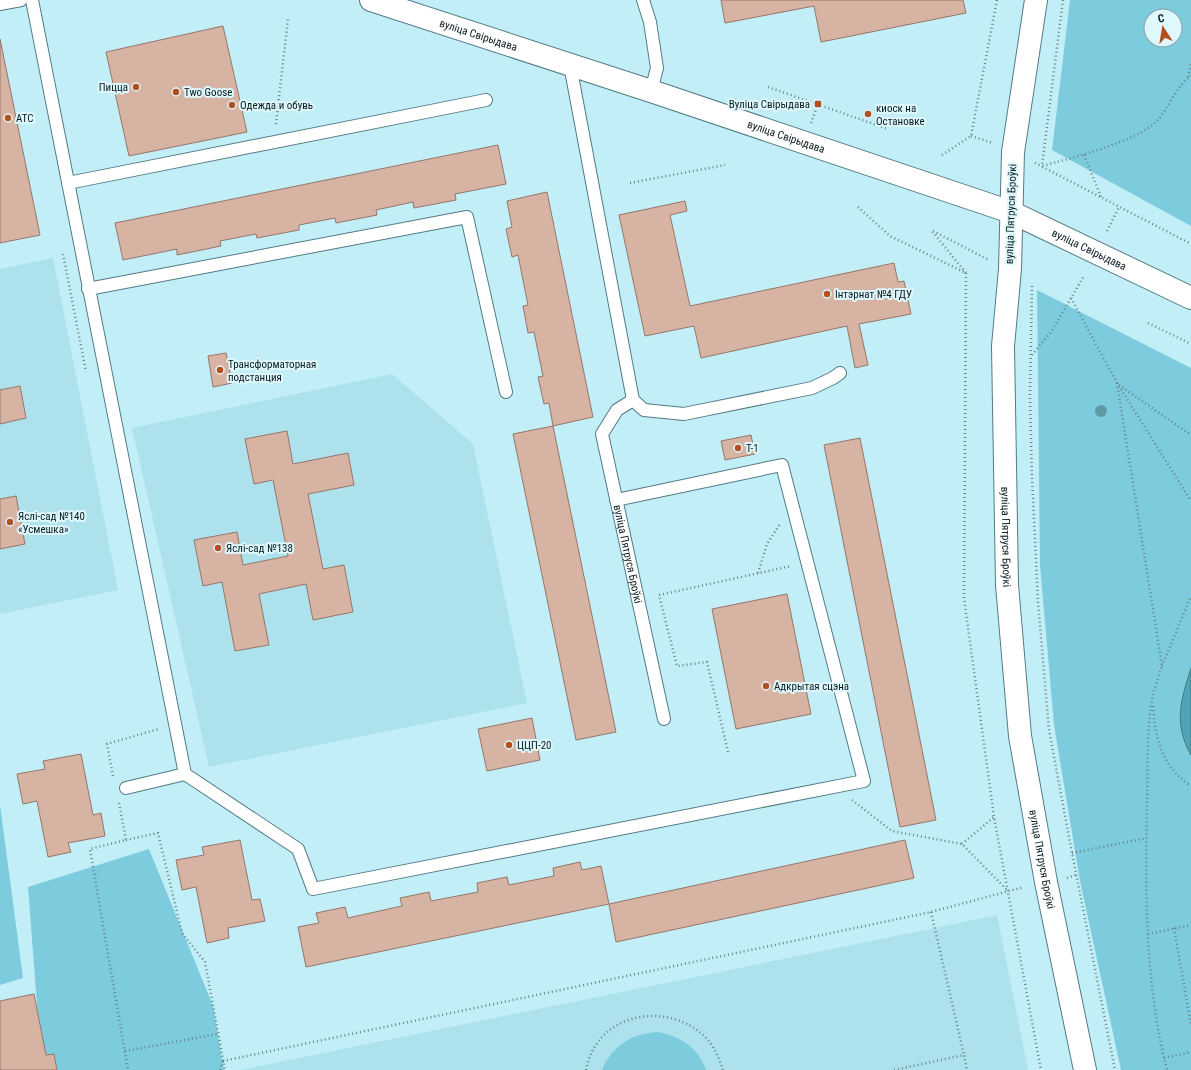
<svg xmlns="http://www.w3.org/2000/svg" width="1191" height="1070" font-family="'Roboto Condensed',sans-serif">
  <style>
    .built { fill: #ade2ed }
    .green { fill: #7cccdd; fill-rule: evenodd }
    .water { fill: #52a4b4; stroke: #3c7b87 }
    .building { fill: #d7b3a4; stroke: #977568 }
    .lines { fill: none; stroke-linecap: round; stroke-linejoin: round }
    .lane-casing { stroke: #537b84; stroke-width: 14 }
    .street-casing { stroke: #537b84; stroke-width: 24 }
    .secondary-casing { stroke: #537b84; stroke-width: 24 }
    .path { stroke: #66848a; stroke-width: 2.5; stroke-dasharray: 1 3; stroke-linecap: butt }
    .lane { stroke: #fff; stroke-width: 12 }
    .street { stroke: #fff; stroke-width: 22 }
    .secondary { stroke: #fff; stroke-width: 22 }
    .tree { fill: #5f9aa4 }
    .poi-dot { fill: #b44f20; stroke: #def8fd; stroke-width: 1.5 }
    .labels { text-anchor: middle; dominant-baseline: central; stroke-width: 4; stroke-linejoin: round; paint-order: stroke }
    .street-label { font-size: 11px; fill: #0a1a1e; stroke: #def8fd }
    .poi-label { font-size: 11px; fill: #0a1a1e; stroke: #def8fd; text-anchor: start }
  </style>
  <rect width="100%" height="100%" fill="#c2eef7"/>
  <path class="built" d="M53,258l65,332 -118,24v-345z
    M392,374l81,70 54,259 -318,64 -77,-339z
    M997,915l31,155h-788l695,-142z"/>
  <path class="green" d="M1070,0h121v226l-139,-76zM1151,16h24v24h-24z
    M1037,290l154,78v300c-10,32 -18,56 0,87v315h-70l-41,-189 -26,-156 -14,-160z
    M0,805l23,173 -23,7z
    M149,849l64,157 11,64h-182l-14,-183z
    M657,1032c23,4 41,15 49,38h-104c11,-25 29,-36 55,-38z"/>
  <path class="water" d="M1191,668v87c-18,-32 -10,-55 0,-87z"/>
  <path class="building" d="M721,0h242l3,13 -145,29 -7,-36 -89,17z
    M223,26l24,106 -118,24 -23,-104z
    M0,39l40,196 -40,8z
    M498,145l8,39 -51,10 1,6 -42,8 -1,-6 -37,8 1,5 -41,8 -1,-5 -36,7v5l-42,8 -1,-4 -36,7 1,5 -44,9v-6l-54,11 -8,-37z
    M547,192l46,225 -40,9 -4,-23 -5,1 -6,-27 5,-1 -9,-44 -6,1 -5,-27 5,-1 -10,-50 -6,2 -6,-28 6,-2 -5,-26z
    M685,201l2,10 -17,4 20,91 204,-43 4,19 6,-1 7,33 -52,10 9,41 -13,3 -8,-42 -146,32 -7,-32 -49,10 -26,-121z
    M226,353l6,30 -19,4 -5,-31z
    M20,386l6,32 -26,6v-34z
    M553,426l63,306 -40,8 -63,-306z
    M287,431l6,33 55,-11 6,32 -46,9 15,75 21,-4 9,47 -40,8 -7,-36 -47,10 10,51 -34,6 -13,-69 -19,4 -9,-46 43,-8 6,33 45,-9 -15,-76 -19,4 -9,-45z
    M751,435l4,19 -30,6 -4,-19z
    M860,438l76,382 -36,7 -76,-382z
    M16,496l9,48 -25,5v-50z
    M787,594l24,120 -75,15 -24,-120z
    M532,718l8,42 -53,11 -9,-42z
    M81,754l12,61 8,-2 4,23 -37,7 3,9 -23,5 -11,-56 -14,3 -6,-30 28,-5 -2,-8z
    M240,840l12,60 8,-1 5,22 -37,7 1,10 -22,5 -11,-56 -14,3 -6,-30 28,-5 -2,-8z
    M905,840l9,38 -298,64 -7,-38z
    M580,862l2,8 19,-4 8,38 -303,63 -8,-40 21,-4 -3,-10 29,-6 3,11 54,-12 -2,-8 29,-6 2,9 47,-9 -1,-9 30,-6 2,8 45,-9 -1,-8z
    M34,994l12,61 8,-1 3,16h-57v-69z"/>
  <g class="lines">
    <defs>
      <g id="lane">
        <path d="M32,0l153,774 113,75 15,40 551,-108 -82,-316 -166,35"/>
        <path d="M643,0l7,22 7,46 -6,23"/>
        <path d="M0,4l21,-4"/>
        <path d="M570,65l63,335 11,10 40,4 128,-26 21,-10 7,-5"/>
        <path d="M68,183l418,-83"/>
        <path d="M88,289l379,-72 39,175"/>
        <path id="s1" d="M633,400l-16,10 -15,24 62,285"/>
        <path d="M126,788l59,-14"/>
      </g>
      <g id="street">
        <path id="s2" d="M1036,0l-23,152 -3,117 -7,77 4,239 13,151 26,146 39,188"/>
      </g>
      <g id="secondary">
        <path id="s3" d="M371,0l280,91 360,121 180,86"/>
      </g>
    </defs>
    <use href="#lane" class="lane-casing"/>
    <use href="#street" class="street-casing"/>
    <use href="#secondary" class="secondary-casing"/>
    <path class="path" d="M1063,0l-21,166c27,-7 95,-25 114,-44 12,-12 21,-38 35,-46
      M1188,77l3,-13
      M768,87l120,42
      M811,123l7,-19
      M276,124l12,-105
      M971,136l22,7
      M942,155l29,-19 26,-136
      M1084,155l18,44
      M1035,163l156,81
      M630,183l95,-18
      M858,207l32,29 76,37 -35,-43
      M933,231l56,29
      M1107,231l12,-24
      M63,254l23,118
      M966,273l-2,325 30,219 47,253
      M1032,286l-2,109 2,83 6,124 11,128 23,123 43,217
      M1071,298l46,85 74,118
      M1148,323l43,21
      M1032,355l19,-23 33,-56
      M1117,383l45,283c-3,10 -7,20 -9,29 -7,35 -5,74 -6,109 -2,87 -2,181 20,266
      M1119,385l72,50
      M758,573l9,-29 13,-20
      M1162,666l29,-70
      M1153,706c2,32 9,61 38,80
      M728,752l-21,-90 -30,4 -18,-71 132,-29
      M113,776l-6,-32 52,-15
      M852,800l40,31 70,13 45,46
      M119,803l7,37 -36,9 38,221
      M126,840l32,-7 24,100 23,29 20,108
      M962,844l32,-27
      M1072,853l75,-15
      M1067,878l9,-3
      M931,912l33,143
      M1174,928l17,97
      M1148,934l43,-9
      M125,1051l93,-17
      M1164,1058l27,-6
      M223,1061l708,-149 93,-25
      M220,1070l3,-9
      M586,1070c10,-57 82,-71 120,-32 9,9 13,21 17,32
      M894,1070l70,-15 3,15"/>
    <use href="#lane" class="lane"/>
    <use href="#street" class="street"/>
    <use href="#secondary" class="secondary"/>
  </g>
  <circle class="tree" cx="1101" cy="411" r="6"/>
  <g class="poi-dot">
    <circle cx="136" cy="87" r="4"/>
    <circle cx="176" cy="92" r="4"/>
    <rect x="814" y="100" width="8" height="8" rx="2"/>
    <circle cx="232" cy="105" r="4"/>
    <circle cx="868" cy="114" r="4"/>
    <circle cx="8" cy="118" r="4"/>
    <circle cx="827" cy="294" r="4"/>
    <circle cx="220" cy="370" r="4"/>
    <circle cx="738" cy="448" r="4"/>
    <circle cx="10" cy="522" r="4"/>
    <circle cx="218" cy="548" r="4"/>
    <circle cx="766" cy="686" r="4"/>
    <circle cx="509" cy="745" r="4"/>
  </g>
  <g class="labels">
    <g class="street-label">
      <text stroke="none"><textPath href="#s3" startOffset="113">вуліца Свірыдава</textPath></text>
      <text stroke="none"><textPath href="#s3" startOffset="437">вуліца Свірыдава</textPath></text>
      <text transform="translate(1011 214) rotate(-88)">вуліца Пятруся Броўкі</text>
      <text stroke="none"><textPath href="#s3" startOffset="761">вуліца Свірыдава</textPath></text>
      <text stroke="none"><textPath href="#s2" startOffset="539">вуліца Пятруся Броўкі</textPath></text>
      <text stroke="none"><textPath href="#s1" startOffset="170">вуліца Пятруся Броўкі</textPath></text>
      <text stroke="none"><textPath href="#s2" startOffset="864">вуліца Пятруся Броўкі</textPath></text>
    </g>
    <g class="poi-label">
      <text x="128" y="87" text-anchor="end">Пицца</text>
      <text x="184" y="92">Two Goose</text>
      <text x="810" y="104" text-anchor="end">Вуліца Свірыдава</text>
      <text x="240" y="105">Одежда и обувь</text>
      <text x="876" y="108">киоск на<tspan x="876" dy="13">Остановке</tspan></text>
      <text x="16" y="118">АТС</text>
      <text x="835" y="294">Інтэрнат №4 ГДУ</text>
      <text x="228" y="364">Трансформаторная<tspan x="228" dy="13">подстанция</tspan></text>
      <text x="746" y="448">Т-1</text>
      <text x="18" y="516">Яслі-сад №140<tspan x="18" dy="13">«Усмешка»</tspan></text>
      <text x="226" y="548">Яслі-сад №138</text>
      <text x="774" y="686">Адкрытая сцэна</text>
      <text x="517" y="745">ЦЦП-20</text>
    </g>
  </g>
  <g transform="translate(1163 28) rotate(348)"><circle r="19" fill="#def8fd" stroke="#899fa4"/>
  <path d="M0-3L7 15L0 10L-7 15Z" fill="#b44f20"/>
  <text y="-6" font-size="11" font-weight="bold" text-anchor="middle" fill="#0a1a1e">С</text>
  </g>
</svg>
